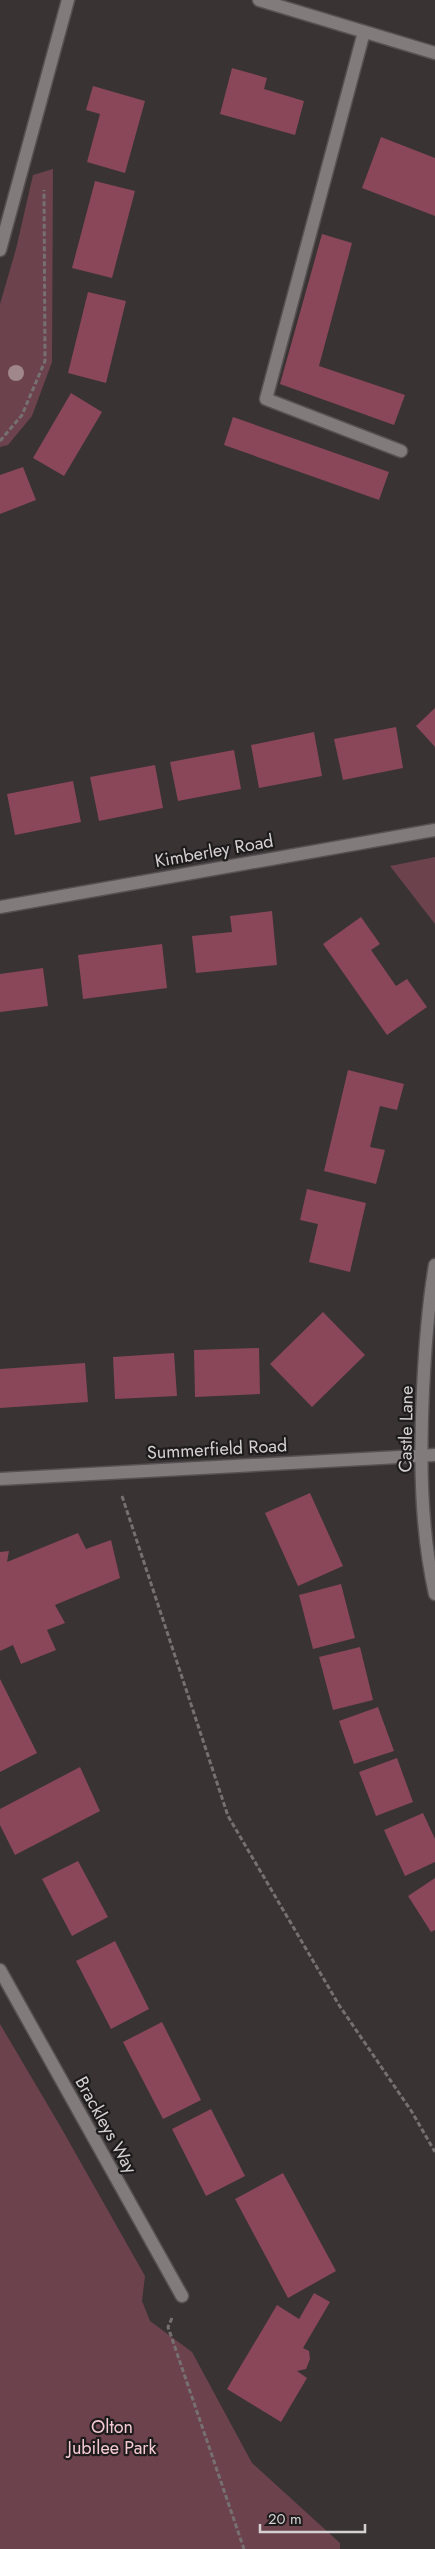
<svg xmlns="http://www.w3.org/2000/svg" width="435" height="2549" font-family="Jost,sans-serif">
  <style>
    .green { fill: #6c424c }
    .building { fill: #894759 }
    .lines { fill: none; stroke-linecap: round; stroke-linejoin: round }
    .minor-casing { stroke: #565153; stroke-width: 15 }
    .path { stroke: #767071; stroke-width: 3; stroke-dasharray: 5 2.5; stroke-linecap: butt }
    .minor { stroke: #827b7c; stroke-width: 12 }
    .tree { fill: #a0878b }
    .labels { text-anchor: middle; dominant-baseline: central; stroke-width: 4.5; stroke-linejoin: round; paint-order: stroke }
    .street-label { font-size: 18px; fill: #d5d1d2; stroke: #1e1b1c }
    .park-label { font-size: 18px; fill: #f5cbd3; stroke: #1e1b1c }
  </style>
  <rect width="100%" height="100%" fill="#393334"/>
  <path class="green" d="M53,169l-1,193 -20,54 -24,29 -8,2v-143l16,-55 17,-74z
    M435,857v67l-45,-58z
    M0,2024l59,100 86,152 -3,25 8,20 42,31 60,111 88,80v6h-340z"/>
  <path class="building" d="M232,68l35,10 -3,11 40,12 -9,34 -75,-21z
    M93,86l52,15 -20,72 -38,-11 13,-48 -14,-4z
    M381,137l54,21v58l-73,-28z
    M95,181l40,10 -23,87 -40,-10z
    M322,234l30,9 -33,123 86,29 -11,30 -114,-41z
    M88,292l38,9 -20,82 -38,-10z
    M71,393l31,19 -38,64 -31,-18z
    M233,417l156,55 -10,28 -155,-55z
    M23,467l13,33 -36,14v-39z
    M435,708v39l-19,-21z
    M396,727l7,41 -60,12 -9,-41z
    M314,732l8,44 -63,12 -8,-43z
    M234,750l7,39 -63,12 -8,-39z
    M155,765l8,43 -64,13 -9,-44z
    M73,781l8,41 -66,13 -8,-41z
    M272,911l5,54 -81,8 -4,-37 40,-4 -2,-16z
    M361,917l19,27 -9,6 25,36 11,-7 20,28 -40,28 -64,-91z
    M162,944l5,44 -84,11 -5,-44z
    M43,968l5,38 -48,6v-38z
    M348,1070l56,14 -7,26 -17,-4 -10,41 15,3 -9,34 -52,-13z
    M307,1189l59,14 -16,69 -41,-10 9,-38 -18,-4z
    M323,1312l42,43 -53,52 -42,-43z
    M259,1348l1,46 -65,3 -1,-47z
    M174,1353l3,43 -62,3 -2,-42z
    M85,1363l3,39 -88,6v-39z
    M310,1493l33,73 -45,20 -33,-73z
    M78,1533l8,16 25,-9 9,38 -65,27 10,18 -18,7 9,20 -35,14 -8,-19 -13,6v-99l9,-1 -2,11z
    M341,1584l14,54 -42,11 -14,-54z
    M360,1647l13,53 -40,10 -14,-53z
    M0,1679l37,74 -37,19z
    M378,1707l16,44 -40,13 -15,-43z
    M397,1758l16,44 -37,14 -17,-44z
    M80,1767l20,44 -85,44 -15,-30v-16z
    M423,1813l12,26v23l-30,14 -21,-46z
    M78,1861l30,56 -36,19 -30,-57z
    M435,1878v52l-4,2 -23,-36z
    M115,1941l34,68 -38,20 -35,-68z
    M162,2022l39,78 -38,19 -40,-77z
    M211,2109l34,67 -39,20 -34,-67z
    M283,2173l53,98 -48,27 -53,-99z
    M314,2293l16,9 -27,46 6,3 1,8 -4,10 -9,2 10,7 -26,44 -54,-33 50,-84 22,14z"/>
  <g class="lines">
    <defs>
      <path id="minor" d="M259,0l176,53
        M364,32l-98,367 135,52
        M0,250l68,-250
        M0,907l435,-77
        M435,1265c-7,41 -10,82 -12,125 -3,68 -3,137 12,204
        M0,1479l435,-24
        M0,1970l182,326"/>
    </defs>
    <use href="#minor" class="minor-casing"/>
    <path class="path" d="M0,441l22,-26 23,-54 -1,-171
      M122,1496l106,320 111,189 73,107 23,40
      M172,2318l-4,9 76,222"/>
    <use href="#minor" class="minor"/>
  </g>
  <circle class="tree" cx="16" cy="373" r="8"/>
  <g class="labels">
    <g class="street-label">
      <text transform="translate(214 851) rotate(-10)">Kimberley Road</text>
      <text transform="translate(406 1429) rotate(-89)">Castle Lane</text>
      <text transform="translate(217 1449) rotate(-3)">Summerfield Road</text>
      <text transform="translate(106 2125) rotate(61)">Brackleys Way</text>
    </g>
    <g class="park-label">
      <text x="112" y="2427">Olton<tspan x="112" dy="21">Jubilee Park</tspan></text>
    </g>
  </g>
  <path d="M260 2524v8h105v-8" fill="none" stroke="#d5d1d2" stroke-width="2.5"/>
  <text x="268" y="2524" font-size="15" fill="#d5d1d2" stroke="#1e1b1c" stroke-width="4" paint-order="stroke">20 m</text>
</svg>
